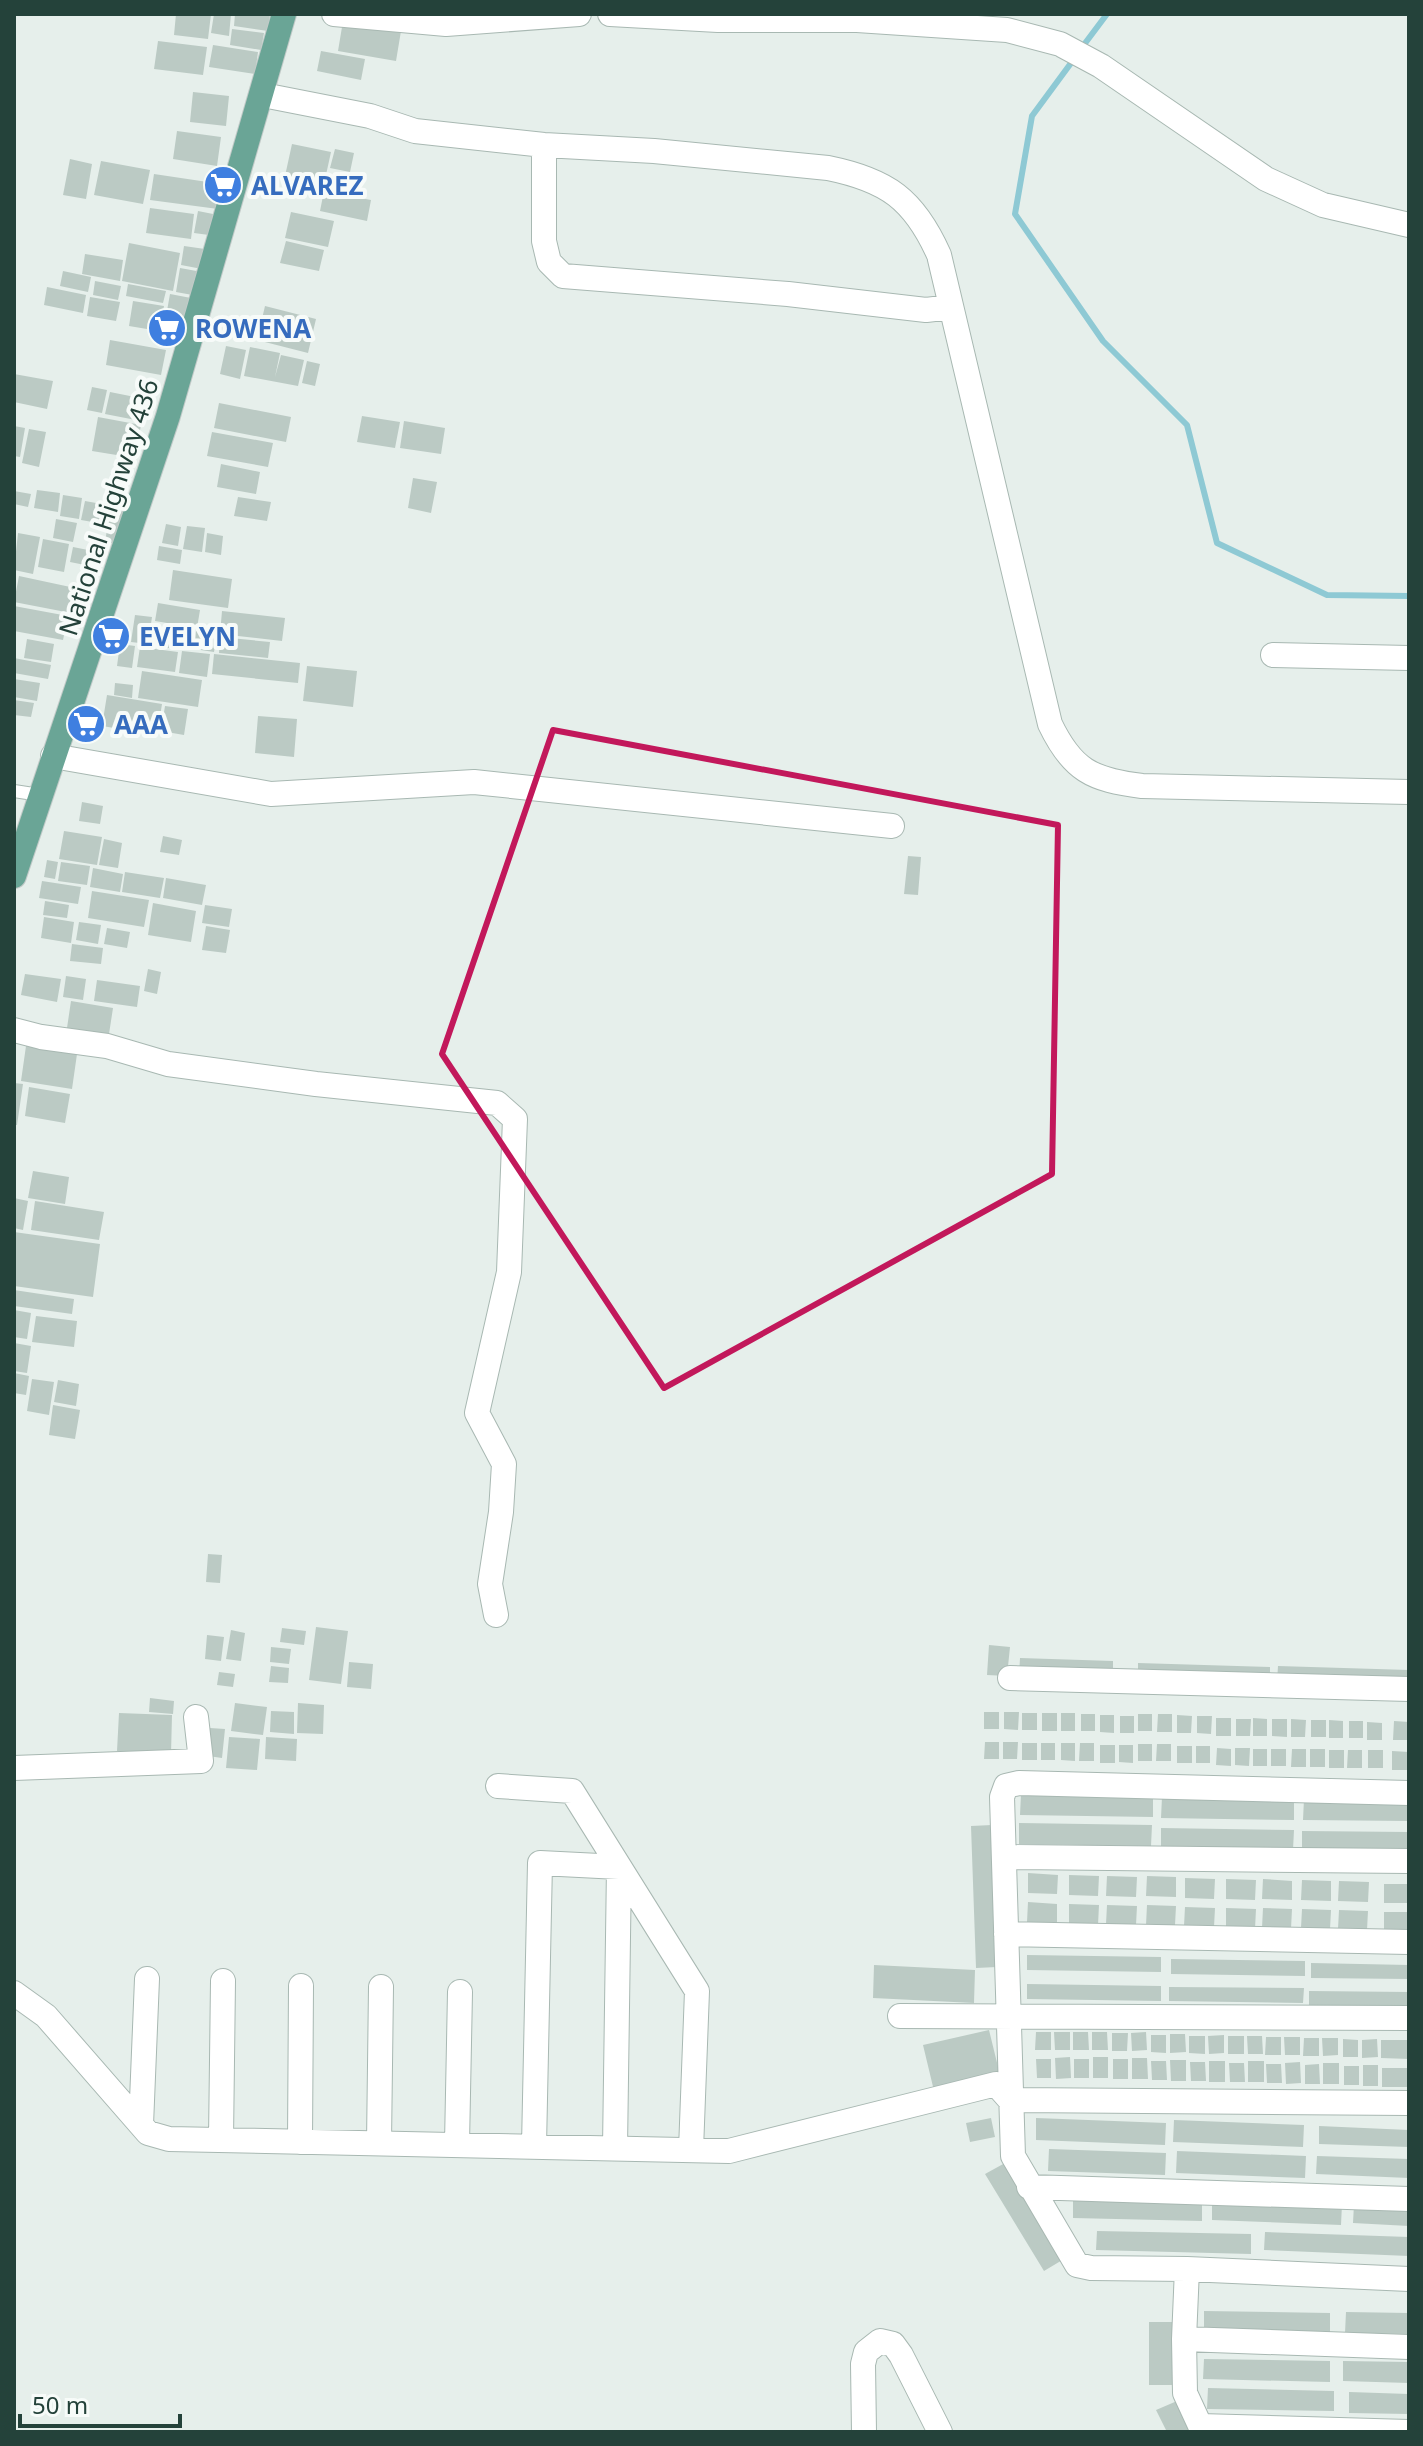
<svg xmlns="http://www.w3.org/2000/svg" width="1423" height="2446" font-family="'Noto Sans',sans-serif">
  <style>
    .lines { fill: none; stroke-linecap: round; stroke-linejoin: round }
    .stream { stroke: #8ec9d4; stroke-width: 6 }
    .building { fill: #bbcac4 }
    .service-casing { stroke: #a8b8b2; stroke-width: 14 }
    .minor-casing { stroke: #a8b8b2; stroke-width: 26 }
    .primary-casing { stroke: #c2cac8; stroke-width: 26 }
    .service { stroke: #fff; stroke-width: 12 }
    .minor { stroke: #fff; stroke-width: 24 }
    .primary { stroke: #6aa596; stroke-width: 24 }
    .marked { fill: none; stroke: #c2185b; stroke-width: 6; stroke-linejoin: round }
    .labels { text-anchor: middle; dominant-baseline: central; stroke-width: 8; stroke-linejoin: round; paint-order: stroke }
    .shop-label { font-size: 26px; font-weight: bold; fill: #366cbe; stroke: #f7fbf9; text-anchor: start }
    .street-label { font-size: 26px; fill: #24423a; stroke: #f7fbf9 }
  </style>
  <rect width="100%" height="100%" fill="#e6efeb"/>
  <g class="lines">
    <path class="stream" d="M1080,50l27,-36
      M1074,59l-42,57 -17,98 88,127 84,84 30,118 110,52 82,1"/>
  </g>
  <path class="building" d="M176,14h35l-3,25 -34,-4z
    M214,14h17l-2,22 -18,-3z
    M235,14h35l-2,17 -34,-5z
    M343,21l58,10 -5,30 -58,-10z
    M232,29l32,4 -3,17 -31,-5z
    M158,41l49,6 -4,28 -49,-6z
    M213,45l45,7 -3,22 -46,-7z
    M321,51l44,8 -4,21 -44,-9z
    M193,92l36,4 -3,30 -36,-4z
    M177,131l44,6 -4,29 -44,-7z
    M292,144l39,8 -7,32 -39,-8z
    M335,149l19,4 -4,19 -20,-4z
    M70,159l22,5 -6,35 -23,-4z
    M101,161l49,9 -7,34 -49,-9z
    M154,174l67,10 -3,25 -68,-9z
    M324,191l47,9 -4,21 -47,-10z
    M150,208l44,6 -3,25 -45,-6z
    M198,211l15,3 -4,21 -15,-2z
    M291,212l43,9 -6,26 -43,-9z
    M286,241l38,9 -5,21 -39,-8z
    M129,243l51,10 -7,38 -51,-10z
    M184,246l21,3 -3,20 -21,-4z
    M85,254l38,6 -3,21 -38,-7z
    M180,268l22,4 -4,24 -22,-4z
    M63,271l28,6 -3,15 -28,-6z
    M95,281l26,5 -3,14 -25,-5z
    M128,284l38,7 -3,12 -37,-7z
    M47,287l39,8 -3,18 -39,-8z
    M170,294l21,4 -5,28 -21,-4z
    M90,297l30,5 -4,19 -29,-5z
    M133,301l31,5 -5,25 -30,-5z
    M265,306l51,13 -8,34 -51,-13z
    M110,340l56,10 -5,25 -55,-10z
    M226,346l20,4 -6,29 -20,-5z
    M250,347l30,6 -5,24 6,-22 23,5 -6,26 -54,-10z
    M307,361l13,3 -5,22 -13,-3z
    M14,374l39,7 -6,28 -33,-7z
    M92,387l15,3 -5,23 -15,-3z
    M110,392l35,7 -4,22 -36,-7z
    M219,403l72,14 -5,25 -72,-14z
    M362,416l38,6 -5,26 -38,-6z
    M98,417l43,8 -6,33 -43,-7z
    M404,421l41,7 -4,26 -41,-6z
    M14,426l11,2 -5,29 -6,-1z
    M29,429l17,3 -7,35 -17,-4z
    M212,432l61,11 -5,24 -61,-11z
    M221,464l39,8 -4,22 -39,-7z
    M413,478l24,4 -6,31 -23,-5z
    M37,490l23,3 -2,19 -24,-4z
    M14,491l17,3 -3,13 -14,-3z
    M63,495l19,3 -3,21 -19,-3z
    M238,497l33,5 -4,19 -33,-5z
    M85,501l22,4 -3,19 -23,-4z
    M111,506l12,2 -5,36 -13,-2z
    M56,519l21,4 -4,19 -20,-4z
    M166,524l15,3 -3,19 -16,-3z
    M187,526l18,2 -3,24 -19,-3z
    M18,533l22,4 -7,37 -19,-4z
    M207,533l16,3 -2,19 -16,-3z
    M43,539l26,5 -5,28 -26,-5z
    M159,546l23,4 -2,14 -23,-4z
    M73,547l20,4 -3,15 -20,-4z
    M173,570l59,9 -4,29 -59,-8z
    M19,576l56,12 -4,25 -57,-11z
    M158,603l42,7 -3,18 -42,-7z
    M14,606l54,10 -5,24 -49,-9z
    M222,611l63,7 -3,23 -62,-7z
    M135,615l17,2 -4,27 -17,-2z
    M155,629l23,2 -2,18 -23,-3z
    M180,629l11,2 -2,17 -10,-1z
    M196,631l21,2 -3,19 -20,-3z
    M220,637l50,5 -2,16 -49,-5z
    M27,639l27,5 -3,18 -27,-4z
    M120,644l15,2 -3,22 -15,-2z
    M140,647l38,5 -3,20 -38,-5z
    M182,651l28,3 -3,23 -28,-4z
    M214,654l86,9 -2,20 -86,-9z
    M14,658l37,7 -3,14 -34,-6z
    M307,666l50,5 -4,36 -50,-6z
    M142,671l60,9 -4,27 -60,-9z
    M14,679l26,4 -3,18 -23,-4z
    M115,683l18,2 -1,13 -18,-3z
    M107,695l55,9 -5,31 -55,-9z
    M14,700l20,3 -3,14 -17,-2z
    M165,706l23,3 -4,26 -23,-4z
    M258,716l39,3 -3,38 -39,-4z
    M82,802l21,4 -3,18 -21,-3z
    M64,831l38,6 -5,28 -38,-6z
    M163,836l19,4 -3,15 -19,-3z
    M104,839l18,4 -4,25 -19,-3z
    M908,856l13,1 -3,38 -14,-1z
    M47,860l11,2 -3,17 -11,-2z
    M61,862l29,4 -3,19 -29,-4z
    M93,868l30,6 -3,18 -30,-5z
    M125,872l39,6 -4,20 -38,-6z
    M166,878l40,7 -4,20 -39,-7z
    M42,881l39,6 -3,17 -39,-6z
    M92,891l57,9 -5,27 -56,-9z
    M45,901l24,4 -2,13 -24,-3z
    M153,903l43,8 -5,31 -43,-7z
    M205,905l27,4 -3,18 -27,-4z
    M44,917l30,5 -3,21 -30,-5z
    M79,922l22,3 -3,19 -22,-4z
    M206,926l24,4 -4,23 -24,-3z
    M107,928l23,4 -3,16 -23,-4z
    M72,944l31,4 -2,16 -31,-3z
    M148,969l13,3 -4,22 -13,-3z
    M25,974l36,5 -4,23 -36,-7z
    M66,976l20,3 -3,21 -20,-3z
    M97,980l43,6 -3,21 -43,-6z
    M71,1001l42,7 -4,26 -42,-6z
    M26,1046l51,8 -5,35 -51,-8z
    M14,1083l9,1 -6,41h-3z
    M29,1087l41,7 -5,29 -40,-7z
    M33,1171l36,6 -4,27 -37,-6z
    M14,1198l14,3 -5,29 -9,-2z
    M35,1201l69,11 -5,28 -68,-10z
    M14,1232l86,12 -7,53 -79,-11z
    M14,1290l60,9 -2,15 -58,-8z
    M14,1310l17,3 -4,26 -13,-2z
    M36,1316l41,5 -3,26 -42,-5z
    M14,1343l17,3 -4,27 -13,-2z
    M14,1373l15,3 -3,19 -12,-2z
    M32,1379l22,3 -5,33 -22,-4z
    M58,1380l21,4 -3,22 -22,-4z
    M53,1405l27,5 -5,29 -26,-4z
    M208,1554l14,1 -2,28 -14,-1z
    M316,1627l32,4 -7,53 -32,-4z
    M282,1628l24,3 -2,14 -24,-3z
    M231,1630l14,3 -4,28 -15,-2z
    M207,1635l17,2 -3,24 -16,-2z
    M989,1645l21,2 -3,29 -20,-1z
    M271,1647l20,2 -2,15 -19,-2z
    M1020,1658l93,3v17l-94,-2z
    M349,1662l24,2 -2,25 -24,-2z
    M1138,1663l132,4v16l-132,-4z
    M271,1666l18,2 -1,15 -19,-1z
    M1278,1666l131,4v16l-132,-4z
    M219,1672l16,2 -2,13 -16,-2z
    M150,1698l24,3 -1,13 -24,-2z
    M235,1703l32,4 -4,28 -32,-4z
    M298,1703l26,2 -1,29 -26,-1z
    M271,1711l23,1v22l-24,-2z
    M984,1712h15v17h-15z
    M1004,1712h15l-1,18 -14,-1z
    M119,1713l53,2 -1,39 -54,-3z
    M1022,1713h15v17h-15z
    M1042,1713h15v18h-15z
    M1061,1713h14v18h-14z
    M1081,1714h14v17h-14z
    M1138,1714h14v17h-14z
    M1158,1714h14v18h-15z
    M1100,1715h14v18l-14,-1z
    M1177,1715l15,1 -1,17h-14z
    M1120,1716h14v17h-14z
    M1197,1716h15l-1,18 -14,-1z
    M1216,1718h15v18h-15z
    M1253,1718l14,1v17h-14z
    M1236,1719h15l-1,17h-14z
    M1272,1719h15v18l-15,-1z
    M1291,1719l15,1 -1,17h-14z
    M1311,1720h15v17h-15z
    M1329,1720l14,1v17h-14z
    M1349,1721h14v17h-14z
    M1394,1721l15,1v18h-16z
    M1367,1722l15,1v17h-15z
    M210,1728l15,1 -3,29 -14,-2z
    M229,1737l31,2 -3,31 -31,-2z
    M266,1737l31,2 -1,22 -31,-2z
    M985,1742h14v17h-15z
    M1003,1742h15l-1,17h-14z
    M1022,1743h15v17h-15z
    M1041,1743h14v17h-14z
    M1061,1743h14v18l-14,-1z
    M1080,1743h14v18h-15z
    M1138,1744h14v17h-14z
    M1157,1744h14v17h-15z
    M1100,1745h15v18h-15z
    M1119,1745h14v18l-14,-1z
    M1177,1746h15v17h-15z
    M1196,1746h14v17h-14z
    M1217,1748l14,1v17l-15,-1z
    M1235,1748h15l-1,18 -14,-1z
    M1253,1749h14v17h-14z
    M1271,1749h15v17h-15z
    M1292,1749h14v18h-15z
    M1310,1749h15v18h-15z
    M1329,1750h15v18h-15z
    M1348,1750h14v18h-15z
    M1368,1750h15v18h-15z
    M1392,1751l17,1v18h-17z
    M1021,1794l132,2v21l-133,-2z
    M1162,1797l132,2v21l-133,-2z
    M1304,1799l105,1v21l-106,-1z
    M1019,1823l133,2 -1,21 -132,-2z
    M992,1825l5,142 -21,1 -5,-142z
    M1161,1828l133,2 -1,20 -132,-1z
    M1302,1831l107,1v21l-107,-2z
    M1028,1873l30,2 -1,19 -29,-1z
    M1069,1875l30,1 -1,20 -29,-1z
    M1107,1876l30,1 -1,20 -30,-1z
    M1147,1876l29,1v20l-30,-1z
    M1185,1878l30,1 -1,20 -29,-1z
    M1226,1879l30,1 -1,20 -29,-1z
    M1263,1879l29,2v19l-30,-1z
    M1302,1880l29,1v20l-30,-1z
    M1339,1881l30,1 -1,20 -30,-1z
    M1384,1884h25v19h-25z
    M1028,1902l29,2v19l-30,-1z
    M1069,1904l30,1 -1,20 -29,-2z
    M1107,1905l30,1 -1,19 -30,-1z
    M1147,1905l29,1 -1,19h-29z
    M1185,1907l30,1 -1,19 -30,-1z
    M1226,1908l30,1 -1,20 -29,-2z
    M1263,1908l29,1 -1,20 -29,-1z
    M1302,1909l29,1 -1,19 -29,-1z
    M1339,1910l29,1 -1,19 -29,-1z
    M1384,1912h25v19h-25z
    M1027,1955l134,2v15l-134,-2z
    M1171,1959l134,2v15l-134,-2z
    M1311,1963l98,2v14l-98,-1z
    M874,1965l101,5 -1,33 -101,-5z
    M1027,1984l134,2v15l-134,-2z
    M1169,1987l135,1 -1,15 -134,-2z
    M1309,1991l100,1v14l-100,-1z
    M989,2030l12,49 -66,16 -12,-50z
    M1036,2032h15v18h-16z
    M1054,2032h16v18h-15z
    M1073,2032h15l1,18h-16z
    M1092,2032h15l1,18h-16z
    M1146,2032l1,18 -15,1 -1,-18z
    M1112,2033h16l-1,18h-15z
    M1170,2034h15l1,18 -16,1z
    M1151,2035h15v18l-15,-1z
    M1224,2035v18l-15,1 -1,-18z
    M1189,2036h16v18l-16,-1z
    M1228,2036h16v18h-16z
    M1247,2036h15l1,18h-15z
    M1266,2037h15v18h-16z
    M1284,2037h16v18h-15z
    M1304,2038h15v18h-16z
    M1322,2038h16v17l-15,1z
    M1343,2039l15,1v17h-15z
    M1377,2039l1,18 -16,1v-18z
    M1381,2040h28v19l-28,-1z
    M1070,2057l1,21 -15,1 -1,-21z
    M1093,2057h15v21h-15z
    M1132,2058h15l1,21h-16z
    M1036,2059h15v19h-14z
    M1074,2059h15v19h-15z
    M1113,2059h15v20h-15z
    M1170,2060h16v21h-15z
    M1151,2061h15l1,19h-15z
    M1209,2061h16v21h-16z
    M1248,2061h16v21h-16z
    M1190,2062h15l1,19h-15z
    M1300,2062l1,21 -15,1 -1,-21z
    M1229,2063h15l1,19h-15z
    M1323,2063h16v21h-16z
    M1266,2064h15l1,19h-15z
    M1319,2064l1,20h-15v-19z
    M1363,2065h15v21h-15z
    M1344,2066h15v19h-15z
    M1382,2068h27v19h-27z
    M991,2118l4,19 -25,5 -4,-19z
    M1036,2118l130,5 -1,22 -129,-5z
    M1174,2120l130,5 -1,22 -130,-5z
    M1319,2126l90,4v17l-90,-3z
    M1049,2149l117,4 -1,22 -117,-4z
    M1177,2151l129,5 -1,22 -129,-5z
    M1317,2156l92,3v19l-93,-4z
    M1005,2163l59,96 -20,12 -59,-97z
    M1073,2199l129,3v19l-129,-3z
    M1212,2199l130,5 -1,21 -129,-5z
    M1354,2204l55,2v20l-56,-3z
    M1097,2231l154,3v20l-155,-4z
    M1265,2232l144,5v19l-145,-6z
    M1204,2311l126,2v21l-126,-3z
    M1346,2312l63,1v21l-64,-1z
    M1149,2322h24v63h-24z
    M1204,2359l126,2v21l-127,-3z
    M1343,2361l66,1v21l-66,-2z
    M1208,2388l126,3v20l-127,-2z
    M1349,2392l60,2v20l-60,-1z
    M1177,2401l14,31h-24l-11,-22z"/>
  <g class="lines">
    <defs>
      <path id="service" d="M14,791l26,4"/>
      <path id="minor" d="M334,14l112,10 133,-10
        M610,14l108,6h139l150,10 53,14 41,22 165,113 57,26 86,20
        M263,95l107,21 45,15 129,14 110,6 174,17c59,12 86,31 111,87l111,469c22,46 42,56 92,62l267,6
        M544,145v96l5,21 14,14 225,18 138,16 25,-3
        M1273,655l136,3
        M53,756l218,38 203,-12 418,44
        M14,1030l27,7 66,9 61,18 148,20 181,19 18,16 -6,153 -32,141 27,51 -3,48 -11,72 6,31
        M1010,1678l399,11
        M14,1768l187,-7 -5,-44
        M498,1786l74,5 125,200 -6,159
        M1409,1793l-390,-10 -13,3 -4,11 11,359 64,109 14,3 96,1 222,10
        M1004,1857l405,4
        M1006,1934l403,8
        M14,1993l32,23 102,117 21,6 560,12 267,-67 14,16 399,3
        M900,2016l509,2
        M141,2125l6,-146
        M221,2140l2,-159
        M300,2142l1,-156
        M379,2143l2,-156
        M457,2144l3,-152
        M534,2146l6,-283 79,4 -4,281
        M1029,2187l380,12
        M1187,2269l-3,70 1,54 18,39
        M1184,2339l225,8
        M1200,2426l209,6
        M864,2432l-1,-68 3,-12 14,-11 13,3 8,11 39,77"/>
      <path id="primary" d="M14,876l154,-460 116,-402"/>
    </defs>
    <use href="#service" class="service-casing"/>
    <use href="#minor" class="minor-casing"/>
    <use href="#primary" class="primary-casing"/>
    <use href="#service" class="service"/>
    <use href="#minor" class="minor"/>
    <use href="#primary" class="primary"/>
  </g>
  <path class="marked" d="M553,730l505,95 -6,349 -388,214 -222,-334z"/>
  <defs>
    <symbol id="supermarket-disc" viewBox="-11 -11 22 22"><circle r="9.5" fill="#3f7fe0" stroke="#f7fbf9"/><path d="M-6-5.5h2.5l.6 2H6L4.5 2H-2.5L-4.4-4H-6ZM-1.5 3.2a1.3 1.3 0 1 0 .1 0ZM3 3.2a1.3 1.3 0 1 0 .1 0Z" fill="#fff"/></symbol>
  </defs>
  <g fill-rule="evenodd">
    <use href="#supermarket-disc" x="201" y="163" width="44" height="44"/>
    <use href="#supermarket-disc" x="145" y="306" width="44" height="44"/>
    <use href="#supermarket-disc" x="89" y="614" width="44" height="44"/>
    <use href="#supermarket-disc" x="64" y="702" width="44" height="44"/>
  </g>
  <g class="labels">
    <g class="shop-label">
      <text x="251" y="185">ALVAREZ</text>
      <text x="195" y="328">ROWENA</text>
      <text x="139" y="636">EVELYN</text>
      <text x="114" y="724">AAA</text>
    </g>
    <g class="street-label">
      <text transform="translate(108 507) rotate(-72)">National Highway 436</text>
    </g>
  </g>
  <rect width="1423" height="2446" fill="none" stroke="#24423a" stroke-width="32"/>
  <path d="M20 2414v12h160v-12" fill="none" stroke="#24423a" stroke-width="4"/>
  <text x="32" y="2414" font-size="24" fill="#24423a" stroke="#f7fbf9" stroke-width="6" paint-order="stroke">50 m</text>
</svg>
